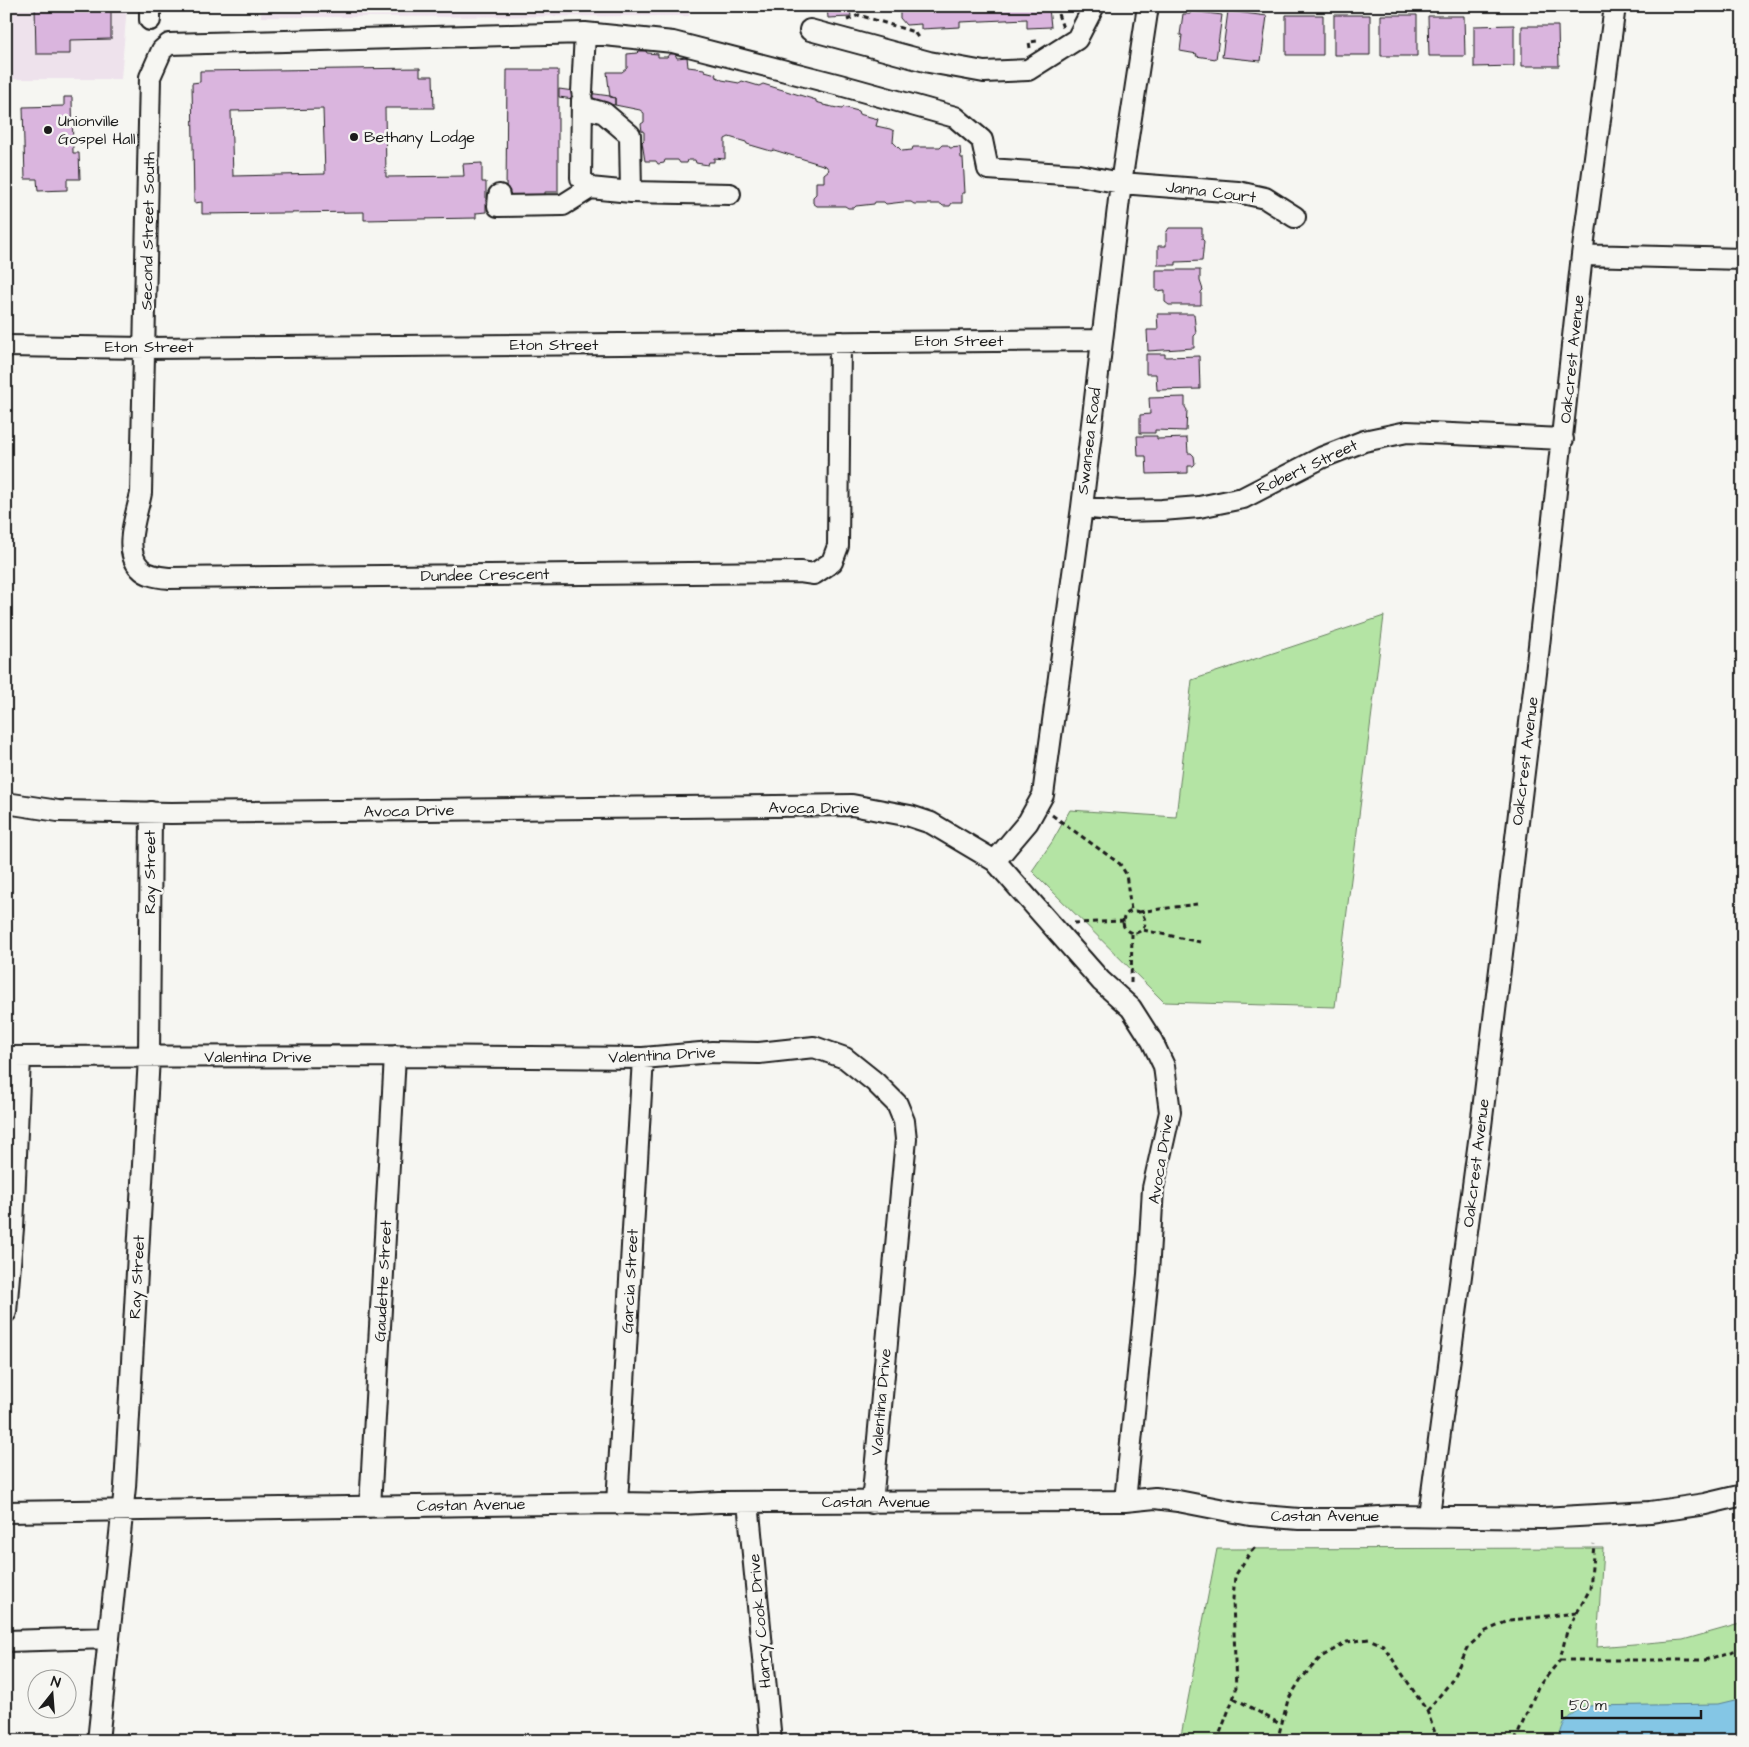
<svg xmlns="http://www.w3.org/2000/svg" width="1749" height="1747" font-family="'Architects Daughter',sans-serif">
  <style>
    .built { fill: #eee2ec }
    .green { fill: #b4e4a4; stroke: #688060 }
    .water { fill: #84c6e5; stroke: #5a8295 }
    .building { fill: #dab5de; stroke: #1c1c1c; fill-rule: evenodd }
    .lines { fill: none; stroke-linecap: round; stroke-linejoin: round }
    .minor-casing { stroke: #1c1c1c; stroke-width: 24 }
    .path { stroke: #1c1c1c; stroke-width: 3; stroke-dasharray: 5 4; stroke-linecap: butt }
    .minor { stroke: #f6f6f2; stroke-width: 20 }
    .poi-dot { fill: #1c1c1c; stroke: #f6f6f2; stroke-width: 2 }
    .labels { text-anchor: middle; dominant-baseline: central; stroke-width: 5; stroke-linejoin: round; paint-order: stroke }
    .poi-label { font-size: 16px; fill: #1c1c1c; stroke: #f6f6f2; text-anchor: start }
    .street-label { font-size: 16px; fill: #1c1c1c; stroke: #f6f6f2 }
  </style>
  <rect width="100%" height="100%" fill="#f6f6f2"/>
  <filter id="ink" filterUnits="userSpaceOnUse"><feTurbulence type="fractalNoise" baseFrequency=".02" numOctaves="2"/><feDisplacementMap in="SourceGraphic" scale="10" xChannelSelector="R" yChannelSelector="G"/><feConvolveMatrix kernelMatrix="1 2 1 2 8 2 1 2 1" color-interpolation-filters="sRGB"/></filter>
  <g filter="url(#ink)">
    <path class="built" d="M6,6h121l-6,73h-115z
      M261,6h428v10l-428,1z"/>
    <path class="green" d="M1384,616l-49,391 -171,-5 -132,-131 20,-29 18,-32 106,7 16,-137z
      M1603,1548l-6,99 86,-7 60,-17v118h-563l37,-192z"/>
    <path class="water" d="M1743,1698v43h-184c3,-20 10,-26 26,-35l133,-2z"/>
    <path class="building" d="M35,6h76v33l-41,1v14h-34z
      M827,6h23l1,11 -23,1z
      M900,6h164v2h-15l2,19 -24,1v-9l-67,3v5l-39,2v-5l-15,1 -6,-7z
      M1191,11l31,4 -6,44 -20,-3 1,-2 -17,-3 2,-16h-2l3,-21h7z
      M1228,11l39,5 -6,45 -39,-4z
      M1286,15h37v40h-37z
      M1334,15h36v40h-36z
      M1381,15h36v41h-36z
      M1428,16h36l1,40h-36z
      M1514,25v41l-40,1v-41z
      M1522,26h36l1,40h-37z
      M639,51h7l1,2 11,1v3h9l2,-3h6l2,4 10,-1 1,10 16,2 1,2 11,3 -1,2 7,4 17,3 3,-2 17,5 4,-2 53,16v2l7,2v1l19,4 1,-2 15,4 1,3 19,5 -2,7 14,3 4,2 -1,11 9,9 10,-1 1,-3h27l2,-2h6l2,3 10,-1 1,11h2l2,35h-3v10h-10l-2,3h-7l-2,-2h-27l-3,-2h-8l-17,2 -2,-2h-9l-1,2 -18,2 -2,2h-6l-3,-2h-28l-4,-3v-6l3,-3v-12h8v-8l5,-4 -3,-4 -52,-16 -3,1 -24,-7 -1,-2 -17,-5 -4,2v20l-11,-1v4h-5l-1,3 -12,-2 -1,-3h-7l-1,3h-7l-2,-3h-13l-1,3 -6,1 -2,-3h-11l-3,-19 2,-2v-8l-2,-1 -1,-7 3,-2v-9l-4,-3 -25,-5v-7l-5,-1 -3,-25h15l5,-4v-14l10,-1z
      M420,68v8h13l1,32h-49l1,69 78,-1 -1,-12 19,-1v19h4v30l-10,1v5l-112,2v-8l-162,2v-12l-8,1 -2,-120 8,-1v-11zM323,109l2,65 -92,2 -2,-65z
      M507,70h51v122h-13v4h-39z
      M559,89l51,7 5,2v7l-56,-8z
      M64,97h8l1,56h6l1,26h-13v11l-29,1 -1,-12h-12l-2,-72 41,-1z
      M1169,228h33v11l2,2 -2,20 -26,1v3h-18v-19h8v-13z
      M1156,270h44v11l3,9 -2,2v13h-32l-4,-3v-12l-9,1z
      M1157,314h37l2,20 -2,2v12l-46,3 -1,-21h11z
      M1146,354h19v3l34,-1 1,33 -43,1 -1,-16h-10z
      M1185,397v10l2,3 -1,21 -31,-1v3h-15v-18l10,-1 -1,-16z
      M1137,436h20v3l30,-1 1,15h3l3,3 1,8 -2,2h-5v7l-41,1 -1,-18h-8z"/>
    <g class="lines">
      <defs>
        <path id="minor" d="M150,6v14
          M810,30l119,32 55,10 44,-2 49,-31 17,-33
          M582,92l3,-59
          M582,100l-1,78 9,10 41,4 -1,-57 -26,-22 -21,-6
          M631,192l99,2
          M499,195l-1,11 65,-1 27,-17
          M1582,255l161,4
          M840,342l-2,204 -6,16 -18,12 -14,-2 -631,6c-10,-1 -22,-2 -29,-10 -18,-19 -3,-53 1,-75l9,-416 12,-27 7,-6 416,-11 88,9 167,43 115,32 27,23 6,29 91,6 42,8 117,9 27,6 30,19
          M6,346l140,2 955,-8
          M1082,507l39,4 41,-1 37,-3 44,-9 80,-41 41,-16 43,-9 156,7
          M6,803l52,8 113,2 681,-8 58,11 21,7 64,38 106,120 30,27 21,33 12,25 6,46 -17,76 -5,86 -23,227
          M995,861l33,-39 15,-27 39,-288 39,-324 27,-177
          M6,1057l389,-1 248,2 69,-6 47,1 55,-6 31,11 30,24 22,22 7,17 2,18 -34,364
          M6,1312l7,-84 7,-171
          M748,1502l23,239
          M617,1503l26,-445
          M370,1507l25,-451
          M6,1512l611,-9 64,1 38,-2 406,-1 30,-3 23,3 72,14 49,4h53l42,-3 148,2 108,-6 55,-8 38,-9
          M1429,1515l52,-389 55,-453 46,-418 33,-249
          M6,1641l102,-3
          M98,1741l27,-254 24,-430 2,-245"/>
      </defs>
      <use href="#minor" class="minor-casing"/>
      <path class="path" d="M788,6l18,5
        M1058,14l5,14
        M847,20l12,-5 55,17 5,7
        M1030,48l-1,-6 8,-1
        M1052,815l68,49 6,10 5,36
        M1123 922a11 11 0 1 1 22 0a11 11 0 1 1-22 0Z
        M1139,912l58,-8
        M1074,923l49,-2
        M1143,930l57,12
        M1131,983l1,-49
        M1560,1660h145l38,-12
        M1234,1698l46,26
        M1427,1711l23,-28 19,-37 17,-15 24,-11 67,-7
        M1217,1741l19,-50 -3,-92 2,-23 13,-20 8,-10
        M1277,1741l11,-41 13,-21 20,-22 26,-15 22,-3 14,6 44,66 11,30
        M1515,1741l23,-54 22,-27 7,-29 23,-42 4,-45"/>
      <use href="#minor" class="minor"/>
    </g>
  </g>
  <g class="poi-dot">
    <circle cx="48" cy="130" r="5"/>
    <circle cx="354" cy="137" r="5"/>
  </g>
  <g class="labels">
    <g class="poi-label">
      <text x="58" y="121">Unionville<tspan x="58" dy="18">Gospel Hall</tspan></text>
      <text x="364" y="137">Bethany Lodge</text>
    </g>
    <g class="street-label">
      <text transform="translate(1211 192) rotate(7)">Janna Court</text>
      <text transform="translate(148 231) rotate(-89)">Second Street South</text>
      <text x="959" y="341">Eton Street</text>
      <text x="554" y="345">Eton Street</text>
      <text x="149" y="347">Eton Street</text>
      <text transform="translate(1572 359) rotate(-84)">Oakcrest Avenue</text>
      <text transform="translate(1089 441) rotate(-83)">Swansea Road</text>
      <text transform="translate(1307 467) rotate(-25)">Robert Street</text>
      <text transform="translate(485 575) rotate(-1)">Dundee Crescent</text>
      <text transform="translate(1525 761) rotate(-83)">Oakcrest Avenue</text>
      <text x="814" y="808">Avoca Drive</text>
      <text transform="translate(409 811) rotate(-1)">Avoca Drive</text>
      <text transform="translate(150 872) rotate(-90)">Ray Street</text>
      <text transform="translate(662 1055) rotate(-3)">Valentina Drive</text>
      <text x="258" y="1057">Valentina Drive</text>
      <text transform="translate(1161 1159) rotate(-81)">Avoca Drive</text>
      <text transform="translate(1476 1163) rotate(-83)">Oakcrest Avenue</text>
      <text transform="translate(137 1277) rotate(-87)">Ray Street</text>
      <text transform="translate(383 1281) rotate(-87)">Gaudette Street</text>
      <text transform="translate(630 1281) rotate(-87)">Garcia Street</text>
      <text transform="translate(881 1402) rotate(-85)">Valentina Drive</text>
      <text x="876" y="1502">Castan Avenue</text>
      <text transform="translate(471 1505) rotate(-1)">Castan Avenue</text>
      <text x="1325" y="1516">Castan Avenue</text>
      <text transform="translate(760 1621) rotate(-95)">Harry Cook Drive</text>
    </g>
  </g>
  <rect width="1749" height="1747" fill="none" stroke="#f6f6f2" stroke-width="25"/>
  <rect x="12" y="12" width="1724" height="1722" fill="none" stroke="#1c1c1c" stroke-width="2" filter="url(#ink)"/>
  <g transform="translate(52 1694) rotate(17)"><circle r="24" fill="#f6f6f2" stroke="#9f9f9c"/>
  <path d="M0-4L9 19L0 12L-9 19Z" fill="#1c1c1c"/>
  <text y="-8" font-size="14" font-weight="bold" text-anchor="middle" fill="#1c1c1c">N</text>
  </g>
  <path d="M1562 1710v8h139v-8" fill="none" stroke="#1c1c1c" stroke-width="2.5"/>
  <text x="1569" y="1710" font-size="15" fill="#1c1c1c" stroke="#f6f6f2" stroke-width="4" paint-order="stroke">50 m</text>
</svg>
